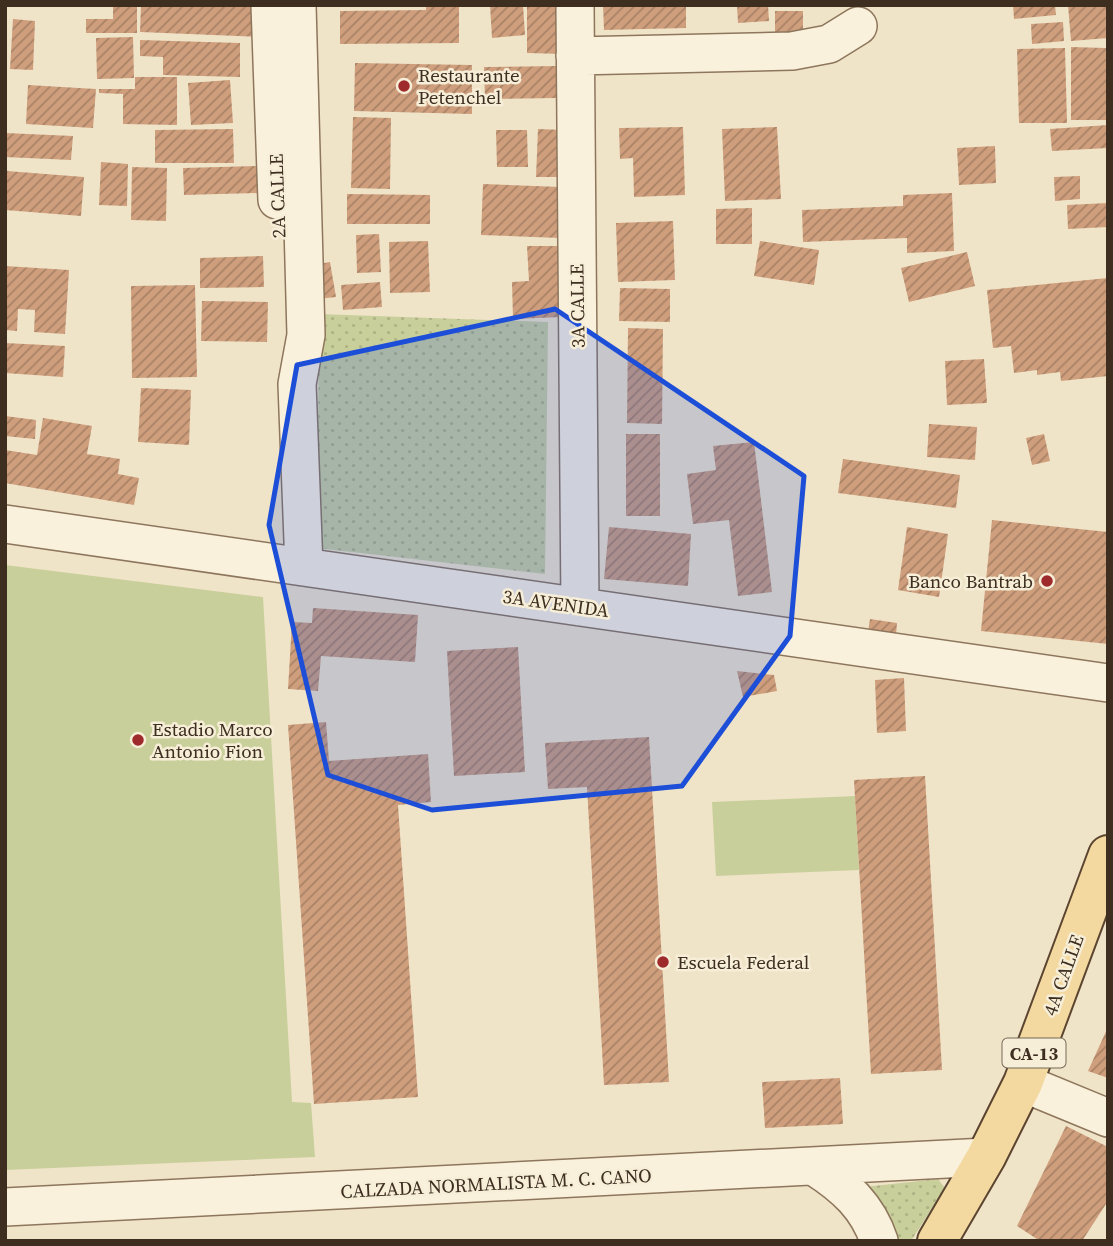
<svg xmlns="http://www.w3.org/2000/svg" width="1113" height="1246" font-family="'Source Serif 4',serif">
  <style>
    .grass { fill: #c9cf9b }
    .park { fill: url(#park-dots) }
    .building { fill: url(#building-hatch) }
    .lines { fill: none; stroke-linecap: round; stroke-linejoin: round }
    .minor-casing { stroke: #8d765c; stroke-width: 40 }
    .major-casing { stroke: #5b4430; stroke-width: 42 }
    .minor { stroke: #faf1dc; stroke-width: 37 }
    .major { stroke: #f3d9a0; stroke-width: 38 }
    .marked { fill: #1d4ed8; fill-opacity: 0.2; stroke: #1d4ed8; stroke-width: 5; stroke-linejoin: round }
    .poi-dot { fill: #9e2a2b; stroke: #f7eed8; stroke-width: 2.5 }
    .labels { text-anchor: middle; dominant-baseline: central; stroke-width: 5; stroke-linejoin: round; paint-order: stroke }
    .shield { fill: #f7eed8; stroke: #756857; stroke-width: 2 }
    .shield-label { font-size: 18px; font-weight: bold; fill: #3d2e20 }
    .poi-label { font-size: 19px; fill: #3d2e20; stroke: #f7eed8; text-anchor: start }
    .street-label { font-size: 19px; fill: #3d2e20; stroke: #f7eed8 }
  </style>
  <defs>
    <pattern id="park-dots" width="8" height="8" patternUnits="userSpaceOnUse" patternTransform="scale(1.75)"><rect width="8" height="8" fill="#c9cf9b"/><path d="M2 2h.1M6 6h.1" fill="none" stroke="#aeb285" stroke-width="1.8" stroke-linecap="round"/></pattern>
    <pattern id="building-hatch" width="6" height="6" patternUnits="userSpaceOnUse" patternTransform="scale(1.75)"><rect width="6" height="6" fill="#cf9f7d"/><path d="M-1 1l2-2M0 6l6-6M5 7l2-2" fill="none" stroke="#a98266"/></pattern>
  </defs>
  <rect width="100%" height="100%" fill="#f0e4c8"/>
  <path class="grass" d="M5,565l258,32 29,505 19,1 4,54 -310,13z
    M855,796l4,74 -143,6 -4,-74z"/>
  <path class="park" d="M319,314l229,8 -3,252 -228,-26z
    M938,1179l7,9 -34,53h-19l-28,-54z"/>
  <path class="building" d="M113,5h24v28h-51v-14h27z
    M141,5h120l-1,32 -120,-5z
    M426,5h33v38l-119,1v-33l86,-1z
    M490,5h33l2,30 -33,3z
    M527,5h36v49l-36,-1z
    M603,5h83v23l-82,2z
    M737,5h31l1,16 -31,2z
    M1013,5h42l1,10 -42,4z
    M1068,5h40v33l-37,3z
    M775,11h28v27l-28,1z
    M13,19l22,2 -2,49 -23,-1z
    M1063,22l1,19 -32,3 -1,-20z
    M133,37l1,41 -37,1 -1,-41z
    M140,40l100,3v34l-77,-2v-18l-23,-1z
    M1071,47l35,1v72h-35z
    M1065,48l2,75h-48l-2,-74z
    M355,63l117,2v49l-118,-3z
    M557,66v32l-72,1 -1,-32z
    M135,77h42v48l-54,-1v-30l-24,-1v-4h36z
    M230,80l3,43 -42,2 -3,-42z
    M28,85l68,4 -3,39 -67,-4z
    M353,117l38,1 -1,71 -39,-1z
    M1108,125v23l-56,3 -2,-22z
    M683,127l2,68 -51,2 -1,-39 -13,1 -1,-31z
    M777,127l4,72 -56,2 -3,-72z
    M233,129l1,34h-79v-33z
    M538,129l25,1 -2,47h-25z
    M496,130h31l1,37h-31z
    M5,133l68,3 -2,24 -66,-3z
    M995,146l1,37 -37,2 -2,-37z
    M101,162l27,2 -1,42 -28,-1z
    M260,166v27l-76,2 -1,-27z
    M132,167l35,1 -1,53 -35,-1z
    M7,171l77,6 -3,39 -76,-6z
    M1080,176v23l-25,2 -1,-24z
    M483,184l78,3 -2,51 -78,-3z
    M952,193l2,58 -47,2v-15l-104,4 -1,-32 101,-4v-11z
    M347,194l83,1v29h-83z
    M1108,203v24l-40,2 -1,-24z
    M752,208v36h-36v-35z
    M673,221l2,59 -57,2 -2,-59z
    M379,234l2,38 -24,1 -1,-38z
    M428,241l2,51 -40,1 -1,-51z
    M760,241l59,9 -5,35 -60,-9z
    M527,246h33l2,71 -49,2 -1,-37 17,-1z
    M967,252l8,34 -66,16 -8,-34z
    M263,256l1,31 -64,1v-30z
    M330,262l6,35 -18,2 -5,-34z
    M5,266l64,4 -4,64 -31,-2 1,-22 -17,-1 -1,22 -12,-1z
    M1108,278v98l-47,5 -1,-9 -23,3v-5l-23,3 -3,-27 -18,2 -6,-58z
    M380,282l2,25 -39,3 -2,-25z
    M195,285l2,92 -65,1 -1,-92z
    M620,288l50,1v33l-51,-1z
    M202,301l66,1 -1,40 -66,-1z
    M628,328l35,1 -1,95 -35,-1z
    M5,343l60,3 -2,31 -58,-4z
    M984,359l3,44 -40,2 -2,-44z
    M141,388l50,2 -2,55 -51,-3z
    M5,416l31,4 -1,19 -30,-3z
    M43,418l49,8 -5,28 33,5 -2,15 21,4 -5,27 -129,-22v-33l32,5z
    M929,424l48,3 -2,33 -48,-3z
    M626,434h34v82h-34z
    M1044,434l6,27 -18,4 -6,-27z
    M754,442l18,150 -34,4 -9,-76 -36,4 -6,-50 29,-4 -3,-24z
    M843,459l117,16 -4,33 -118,-15z
    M992,520l116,12v112l-127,-13z
    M609,527l82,7 -3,52 -84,-7z
    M907,527l41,7 -9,63 -41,-7z
    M313,608l105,7 -3,47 -94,-6 -3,35 -30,-2 4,-67 20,1z
    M870,619l27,4 -1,12 -28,-3z
    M518,647l7,125 -71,4 -7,-125z
    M737,671l37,4 3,16 -34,6z
    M904,678l2,53 -29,2 -2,-53z
    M326,722l3,39 99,-7 3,48 -33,3 20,292 -104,7 -26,-379z
    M649,737l20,345 -65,3 -17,-298 -39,2 -3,-46z
    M925,776l17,294 -71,4 -17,-294z
    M1108,1027v51l-20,-7z
    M840,1078l3,46 -78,4 -3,-46z
    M1066,1126l42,21v54l-26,40h-42l-23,-15z"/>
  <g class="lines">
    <defs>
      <path id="minor" d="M270,5l7,195
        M297,5l9,330 -9,49 7,183
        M575,5l5,602
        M575,56l217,-5 37,-7 29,-18
        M5,524l1103,159
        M1023,1083l85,35
        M815,1167c30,19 53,40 64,74
        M5,1207l981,-50"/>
      <path id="major" d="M937,1241l49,-84 37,-74 85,-228"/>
    </defs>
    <use href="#minor" class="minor-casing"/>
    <use href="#major" class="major-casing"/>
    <use href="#minor" class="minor"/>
    <use href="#major" class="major"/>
  </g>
  <path class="marked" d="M555,309l249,167 -14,160 -108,150 -250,24 -104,-35 -59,-250 28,-160z"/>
  <g class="poi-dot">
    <circle cx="404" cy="86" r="7"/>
    <circle cx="1047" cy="581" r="7"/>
    <circle cx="138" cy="740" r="7"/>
    <circle cx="663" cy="962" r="7"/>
  </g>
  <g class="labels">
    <rect class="shield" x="1002.5" y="1038.5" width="63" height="29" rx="5"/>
    <g class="shield-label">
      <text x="1034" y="1053">CA-13</text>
    </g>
    <g class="poi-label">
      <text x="418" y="75">Restaurante<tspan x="418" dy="22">Petenchel</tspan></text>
      <text x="1033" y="581" text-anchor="end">Banco Bantrab</text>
      <text x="152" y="729">Estadio Marco<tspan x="152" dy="22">Antonio Fion</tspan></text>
      <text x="677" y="962">Escuela Federal</text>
    </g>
    <g class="street-label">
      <text transform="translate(277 196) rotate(-92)">2A CALLE</text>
      <text transform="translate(577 306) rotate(-91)">3A CALLE</text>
      <text transform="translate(556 603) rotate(8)">3A AVENIDA</text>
      <text transform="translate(1063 975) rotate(-70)">4A CALLE</text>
      <text transform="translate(496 1183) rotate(-3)">CALZADA NORMALISTA M. C. CANO</text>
    </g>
  </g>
  <rect width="1113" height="1246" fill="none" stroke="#3d2e20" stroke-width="14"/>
</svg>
